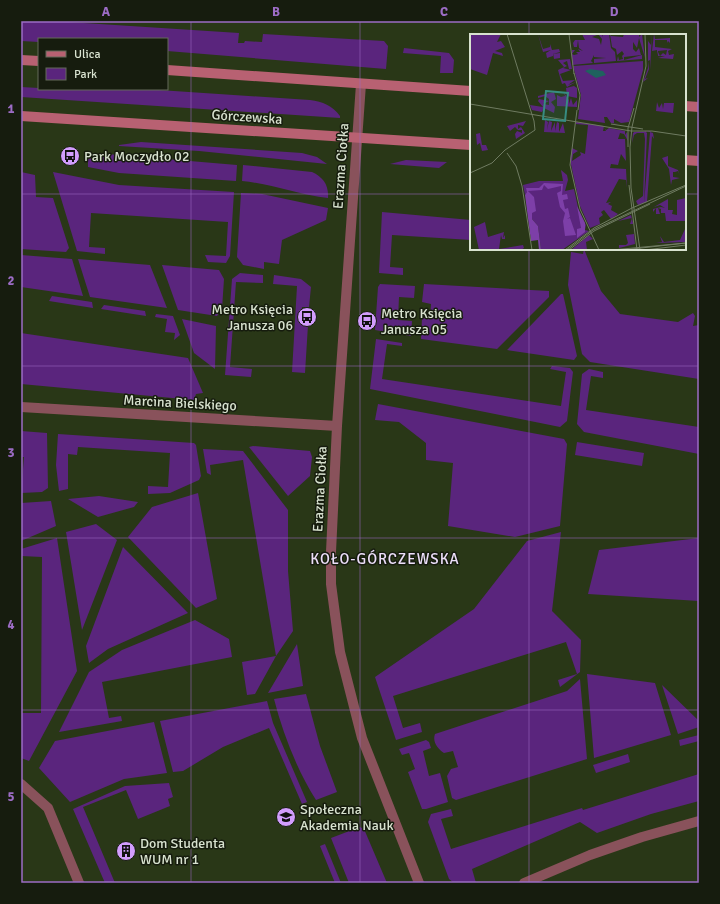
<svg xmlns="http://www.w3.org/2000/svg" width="720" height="904" font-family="Signika,sans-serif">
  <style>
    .green { fill: #5a257d }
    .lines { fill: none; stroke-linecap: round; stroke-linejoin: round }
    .minor { stroke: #89525b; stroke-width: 10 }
    .secondary { stroke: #b86172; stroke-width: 10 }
    .grid { fill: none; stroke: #9c6cc5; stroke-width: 1; stroke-opacity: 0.55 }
    .labels { text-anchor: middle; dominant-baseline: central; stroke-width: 3; stroke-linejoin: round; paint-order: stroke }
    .street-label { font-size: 14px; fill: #d8e2cf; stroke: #161c0e }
    .poi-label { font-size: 14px; fill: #d8e2cf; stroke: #161c0e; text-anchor: start }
    .neighbourhood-label { font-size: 15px; letter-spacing: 1px; fill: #ecdef9; stroke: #161c0e }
    .inset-road { fill: none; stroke: #6f7b61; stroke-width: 1 }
    .view { fill: #378c81; fill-opacity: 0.15; stroke: #378c81; stroke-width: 2 }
    .inset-edge { fill: none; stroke: #d8e2cf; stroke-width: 2 }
    .neatline { fill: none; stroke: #9c6cc5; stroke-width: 1.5 }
    .grid-label { font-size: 13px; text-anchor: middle; font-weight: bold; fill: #9c6cc5 }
  </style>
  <rect width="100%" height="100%" fill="#293717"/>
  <path class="green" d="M21,21h32l186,12 -1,10h6l1,-2 17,1 1,-8 121,7 4,5 -2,23 -219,-18v-12h-128v3l-18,-1z
    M404,48l45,5 5,7 -1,13h-13l1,-17 -38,-3z
    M21,87l18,1v1h105l166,11c13,2 22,5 30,16v2l-319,-21z
    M141,142l161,11 15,4 10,7 -128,-13 -80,-5v-1z
    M107,154l130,11 -1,16 -117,-8 -31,-6v-8z
    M406,160l41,2 -8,6 -49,-4z
    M243,165l69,7c11,5 17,13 16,26 -29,-3 -56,-14 -86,-17z
    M21,172l14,3 1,22 17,1 16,50 -3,4 -45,-3z
    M53,172l66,13 115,7 -4,64 -4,7 -18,-1 -3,-7 21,1 2,-34 -137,-9 -2,34 16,1v6l-28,-3z
    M241,193l21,1 66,14 -2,12 -44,20 -3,24 -15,-2v7l-21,-4 -6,-8z
    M382,212l89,8v20l-79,-5 -2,32 13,1v7l-24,-2z
    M584,249l17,42 19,23 58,8 15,-9 2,3 -2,10 6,-1v54l-109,-17 -8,-8 -14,-69 3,-33 12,2z
    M21,255l51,4 11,37 -62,-9z
    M78,259l72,6 17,43 -77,-11z
    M162,265l57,5 5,9 -2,30 -5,7 -39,-6z
    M240,273l23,2v8l-27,-1 -6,85 22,2 -1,8 -26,-2 7,-96z
    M274,275l27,4 10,8 -2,20h-7l-1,18h7l-3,48 -13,-1 5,-86 -24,-2z
    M380,284l35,2 -1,12 -15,-1 -1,23 14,1 -1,15 -36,-6 3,-43z
    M424,284l125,7v6l-52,52 -76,-10 1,-21h8l1,-14 -9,-2z
    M561,294h2l14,62 -3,4 -67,-10z
    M52,296l40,6 1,6 -44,-7z
    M104,305l41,6 1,5 -45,-7z
    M156,314l17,2 7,19 -6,5 1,-7 -10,-1 2,-13 -12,-2z
    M182,319l34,7 -1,43 -21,-16z
    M21,333l167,25 15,35 -7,1 -2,6 -173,-16z
    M376,339l26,4v3l-15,-2 -5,35 179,27 5,-34 -16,-3 2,-3 18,2 3,4 -6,49 -7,6 -190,-38z
    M589,369l14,3v6l-12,-2 -5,34 113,17v27l-115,-22 -7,-8 5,-50z
    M378,404l186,35 3,5 -7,82 -45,11 -67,-11 5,-63 -27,-3v-17l-27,-21 -24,-2z
    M21,431l26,2 1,55 -6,4 -21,1 3,-36h-3z
    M58,434l136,9 2,2 5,31 -2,4 -29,13 -22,1v-8l20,1 2,-34 -92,-6 -1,8 -9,-1v35l-9,2 -3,-26z
    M577,442l67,11 -2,13 -67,-11z
    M253,446l57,5 2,6 -2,19 -22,20 -39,-49z
    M203,449l40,2 45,59v61l5,60 -17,25 -21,38 -8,1 -5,-33 34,-6 -33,-196 -33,5 1,10 -4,-2z
    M198,493l19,106 -21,9 -68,-71 24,-30z
    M99,496l39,6 -4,5 -36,10 -30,-18z
    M51,501l5,25 -35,15v-38z
    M96,524l21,16 -35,90 -16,-98z
    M561,532l-9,79 29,29 -1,32 -20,15 -2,-7 19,-6 -11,-32 -173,54 10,32 17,-5 2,9 -26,8 -21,-63 99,-68 53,-68z
    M57,538l20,133 -48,90 -8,-3v-45h20l1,-156 -21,-1v-7z
    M699,538v63l-111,-7 11,-44z
    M123,547l65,66 -80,36 -19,14 -3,-17z
    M195,620l34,19 3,18 -130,25 7,36 12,-2 1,5 -63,11 30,-60 33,-22z
    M297,644l6,42 -35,7z
    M587,674l68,9 16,52 -77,23z
    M580,679l7,80 -131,41 -4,-2 -5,-22 4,-7 7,-2 -5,-16 -9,2c-6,-4 -12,-11 -9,-19l132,-43z
    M662,685l37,36v6l-21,7z
    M306,694l14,52 17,46 -21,8c-19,-30 -33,-66 -42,-101z
    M267,701l6,22 34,79 -5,2 -33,-76 -46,19 -40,24 -10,1 -13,-51z
    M154,722l13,51 -43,6 -54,23 -31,-34 16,-27z
    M699,735v6l-19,5 -1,-6z
    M426,740l3,2 2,6 -8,3 6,25 11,-3 8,29 -22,7h-4l-14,-37 7,-3 -6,-16 -7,2 -3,-6z
    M628,754l2,8 -34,11 -3,-8z
    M699,774v27l-48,13 -54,19 -17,-11 -108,47 4,14h-22l-5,-4 -21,-57 3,-8 20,-5 2,7 -12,3 10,30 131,-41 1,2z
    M169,783l4,14 -5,2 2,7 -32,13 -12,-29 -43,17 32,76h-10l-32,-74 52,-23z
    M360,827l4,2 23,54h-38l-18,-45z
    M325,844l16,39h-6l-15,-37z"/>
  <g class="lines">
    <path class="minor" d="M361,84l-24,342 -6,126v32l9,68 22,86 57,145
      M21,407l316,19
      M21,784l27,24 31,75
      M524,883l66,-28 52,-18 57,-16"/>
    <path class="secondary" d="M21,60l18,1
      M167,70l304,21
      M685,106l14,1
      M21,116l450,29
      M685,160l14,1"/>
  </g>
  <path class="grid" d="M191,21v862M360,21v862M529,21v14M21,194h450M685,194h14M529,249v634M21,366h678M21,538h678M21,710h678"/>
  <defs>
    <symbol id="bus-disc" viewBox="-11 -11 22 22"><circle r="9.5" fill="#d29dfd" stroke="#161c0e"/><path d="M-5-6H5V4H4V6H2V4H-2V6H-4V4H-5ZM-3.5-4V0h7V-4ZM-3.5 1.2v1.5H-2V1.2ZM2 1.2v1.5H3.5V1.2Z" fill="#111"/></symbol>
    <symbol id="university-disc" viewBox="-11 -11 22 22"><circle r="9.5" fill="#d29dfd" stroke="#161c0e"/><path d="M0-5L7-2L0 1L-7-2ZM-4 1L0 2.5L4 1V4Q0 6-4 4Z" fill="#111"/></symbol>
    <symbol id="building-disc" viewBox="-11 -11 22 22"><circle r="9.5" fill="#d29dfd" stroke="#161c0e"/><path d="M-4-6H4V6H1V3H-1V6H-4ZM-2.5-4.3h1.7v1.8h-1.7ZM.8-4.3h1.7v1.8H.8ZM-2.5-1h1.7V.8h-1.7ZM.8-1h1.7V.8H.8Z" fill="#111"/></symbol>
  </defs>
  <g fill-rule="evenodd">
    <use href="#bus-disc" x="59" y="145" width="22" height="22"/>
    <use href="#bus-disc" x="296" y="306" width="22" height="22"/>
    <use href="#bus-disc" x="356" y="310" width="22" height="22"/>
    <use href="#university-disc" x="275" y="806" width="22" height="22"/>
    <use href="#building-disc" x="115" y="840" width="22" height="22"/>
  </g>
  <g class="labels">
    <g class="street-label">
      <text transform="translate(247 117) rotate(4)">Górczewska</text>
      <text transform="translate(341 166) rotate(-86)">Erazma Ciołka</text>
      <text transform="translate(180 403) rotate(3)">Marcina Bielskiego</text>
      <text transform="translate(320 489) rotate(-87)">Erazma Ciołka</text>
    </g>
    <g class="poi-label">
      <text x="84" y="156">Park Moczydło 02</text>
      <text x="293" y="309" text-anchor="end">Metro Księcia<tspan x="293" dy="16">Janusza 06</tspan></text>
      <text x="381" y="313">Metro Księcia<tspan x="381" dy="16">Janusza 05</tspan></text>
      <text x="300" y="809">Społeczna<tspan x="300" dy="16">Akademia Nauk</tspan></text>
      <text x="140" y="843">Dom Studenta<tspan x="140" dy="16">WUM nr 1</tspan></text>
    </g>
    <g class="neighbourhood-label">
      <text x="385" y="559">KOŁO-GÓRCZEWSKA</text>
    </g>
  </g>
  <g transform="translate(470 34)">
    <rect width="216" height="216" fill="#293717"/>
    <path d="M0,0h31l-4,8 4,-1 4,6 -10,4 7,2 1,3 -10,-3 -6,22 -17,-6zM68,0l5,15 7,-2v-3l2,6 7,-1 1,3 -7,2 7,-1v5l-6,1 -1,-6v3l-6,2 -1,-5 5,-3 -8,2zM112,0l15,1 -5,2 7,2 2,6 1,-6 -4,-5h4v3l1,-3h6l2,14 4,4 1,9 -22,2v-4l12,-1 -12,-1v-2l-3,6 2,2 -21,2v-15h3l-3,4 2,1 4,-1 -2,-2h4l-2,-3 5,2 -4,-3 -1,-8 -1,7h-3l-1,-4 2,-3h10zM140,0l1,2 12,1 1,-3h15v3l3,-3 3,24 -6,-20 -2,10 -4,-6v7l3,3 3,-4 2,7 -17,2v3l18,-5v4l-25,2 1,-5 1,4 4,-1 -1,-3 2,-2 -2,-3 -5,4 -1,-6 -4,-2zM182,0l-2,36v-10l-2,1 1,8 -4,10 3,-1 -5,4 5,-14v-27l3,4zM184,0l1,5 15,-1v5l-2,-2 -1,2v-3h-12v7l17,2 -4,2 1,4 5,-1 -1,5 -15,-1 7,-2h-7v-4l2,4 3,-3 3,2 1,-5 -9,1 -1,4v-5l-5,1zM100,25l2,10h-3l-2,-8 -4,2 4,3 -4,2 8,2 -11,4 3,7 12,-1 -7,5 8,-3 -9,5 -2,-4 -3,1 -4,-14 6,-3 -6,-7zM173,27v9l-14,52 -8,1 -7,-4v4l5,1 -8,-1 -4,-6h-3l1,6 -27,-4 3,-24 -8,-29zM104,52l3,2v10l-10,-2 -1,-8zM84,58l2,7 -5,3 4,5 -1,6 -10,-5 -2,4 -10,-2 -4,-10 2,5 13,2 -5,-6 1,-2 10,2 -6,3 6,1v-6l-4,-3 -7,2v-2zM94,59l5,7v4l2,-6 2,7 4,-5v7l-20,-1v-11l4,2 4,-1zM187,68l2,6 3,-5 1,6 1,-6h10l-1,10 -17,-2zM75,86l3,2 -1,8 2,-9 3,1 -1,9 4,-9v9l2,-9 2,1v9l4,-9 2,10 -21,-1zM56,87l-3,5 -5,-1v4l3,-2 4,6 -9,6 -1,-5 2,-3 5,2v-3h-4l-3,-3 -5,4 -3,-5zM106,88l28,4 -1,5h3l-2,-4 2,3 3,-2 16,3v4l2,-3 1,9 -4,-7 -4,-1 -2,6h7l1,22 -5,-7 -3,11 -7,-1 -1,4 16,1 1,19 -1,-8 -7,-1 -13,24 5,-1 -3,2 4,2 -1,4 7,4 -7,5 -7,-9 -3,2 2,3 -4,3 1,6 -10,4 -10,-22 -10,-46 2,-12 6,3 -5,3 -1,7 9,-6 -1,-3 5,2 3,-29 -12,-1zM164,98l18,-1 -2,1 3,1 1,6 -2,-3 -5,66 -9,3 -2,-4 7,-5 2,-57 -1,-6h-7l-3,2 -2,8 1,-10zM175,97l5,1 -6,71 3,-70zM10,99l2,12h4l2,5 -6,1 -2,-8 -3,2 -1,-11zM198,122v10l10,4 2,6 -2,-5 -3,1h-2v5l7,1 -8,2 -1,5 -2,-16 -7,-11zM91,136l6,5 1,5 -3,11 9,-2 5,23 7,13 -1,5 4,1 -27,19h-21l-3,-24 -6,-7 -2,-23 -2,-5 -3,4 -2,-10 16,-4h24zM216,164v23h-20l-1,-8h-4v-4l-3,-1 2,6h-4v-6l-3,4v-3l8,-2 4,1 -5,-3 -6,2 14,-8v11h5l-1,4 5,1v-15zM161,181l2,8 2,21 -16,4v-3h7l2,-2 -2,-8 8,-1 -1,-10h-3l2,-6 -14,3zM15,188l3,15 16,-5 -1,6 2,-3v4h-3l-1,-4 -2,14 24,-4 1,3 -3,2h-42l-5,-23zM215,195l1,13 -30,1 6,-1 -2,-6 4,6 16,-2zM119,201l4,4 -7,3 1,8h-16z" fill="#5a257d" fill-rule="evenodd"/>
    <path d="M74,149l19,1 -1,11 5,-1 1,5 -5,1 2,9 3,-1 2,9 -3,2 3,-1 6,17 -11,1 -2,-15 2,-8 -5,-6 -3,-14 4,-2v-5l-13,3 -4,-4 -2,5 -14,1 6,6 2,14 -4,2v6l6,7 3,24h-2l-1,-10 -7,1 -6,-46 2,-3 -1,-4h13zM107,172l8,17v9l-8,6v-9l4,-1z" fill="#7d3fa8"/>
    <path d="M120,35l13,2 3,4 -10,3 -11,-7z" fill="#1f625e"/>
    <path class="inset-road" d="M99,0l5,40M104,39l6,22 -2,15M0,70l161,27h21l34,5M107,76l-7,55 10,44 19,41M141,90l32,5M158,113v-19l6,-20M37,119l9,13 6,20 10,64M0,139l22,-10 13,-13 30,-20 -1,-9 -27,-87M159,151l8,65M95,216l29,-22 38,-20 54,-23M97,216l26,-20 93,-44M99,216l25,-19 56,-27M142,216l74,-7M153,216l63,-7M170,216l-9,-62 -1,-41 2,-20 14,-61 -1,-32M175,216l41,-5"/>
    <path class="view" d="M76,57l22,2 -3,28 -22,-2z"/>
    <rect width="216" height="216" class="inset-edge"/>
  </g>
  <rect width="720" height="904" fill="none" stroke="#161c0e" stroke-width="44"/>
  <rect x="38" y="38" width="130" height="52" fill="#161c0e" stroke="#646b5b"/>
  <rect x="46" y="51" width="20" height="6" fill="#b86172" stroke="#646b5b"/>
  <text x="74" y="58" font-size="12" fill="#d8e2cf">Ulica</text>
  <rect x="46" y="68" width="20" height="12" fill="#5a257d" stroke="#646b5b"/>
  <text x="74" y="78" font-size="12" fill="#d8e2cf">Park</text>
  <rect x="22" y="22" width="676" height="860" class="neatline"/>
  <g class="grid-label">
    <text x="106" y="16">A</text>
    <text x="276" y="16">B</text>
    <text x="444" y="16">C</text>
    <text x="614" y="16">D</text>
    <text x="11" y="113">1</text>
    <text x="11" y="285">2</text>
    <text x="11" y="457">3</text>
    <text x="11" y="629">4</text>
    <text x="11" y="801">5</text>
  </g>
</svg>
